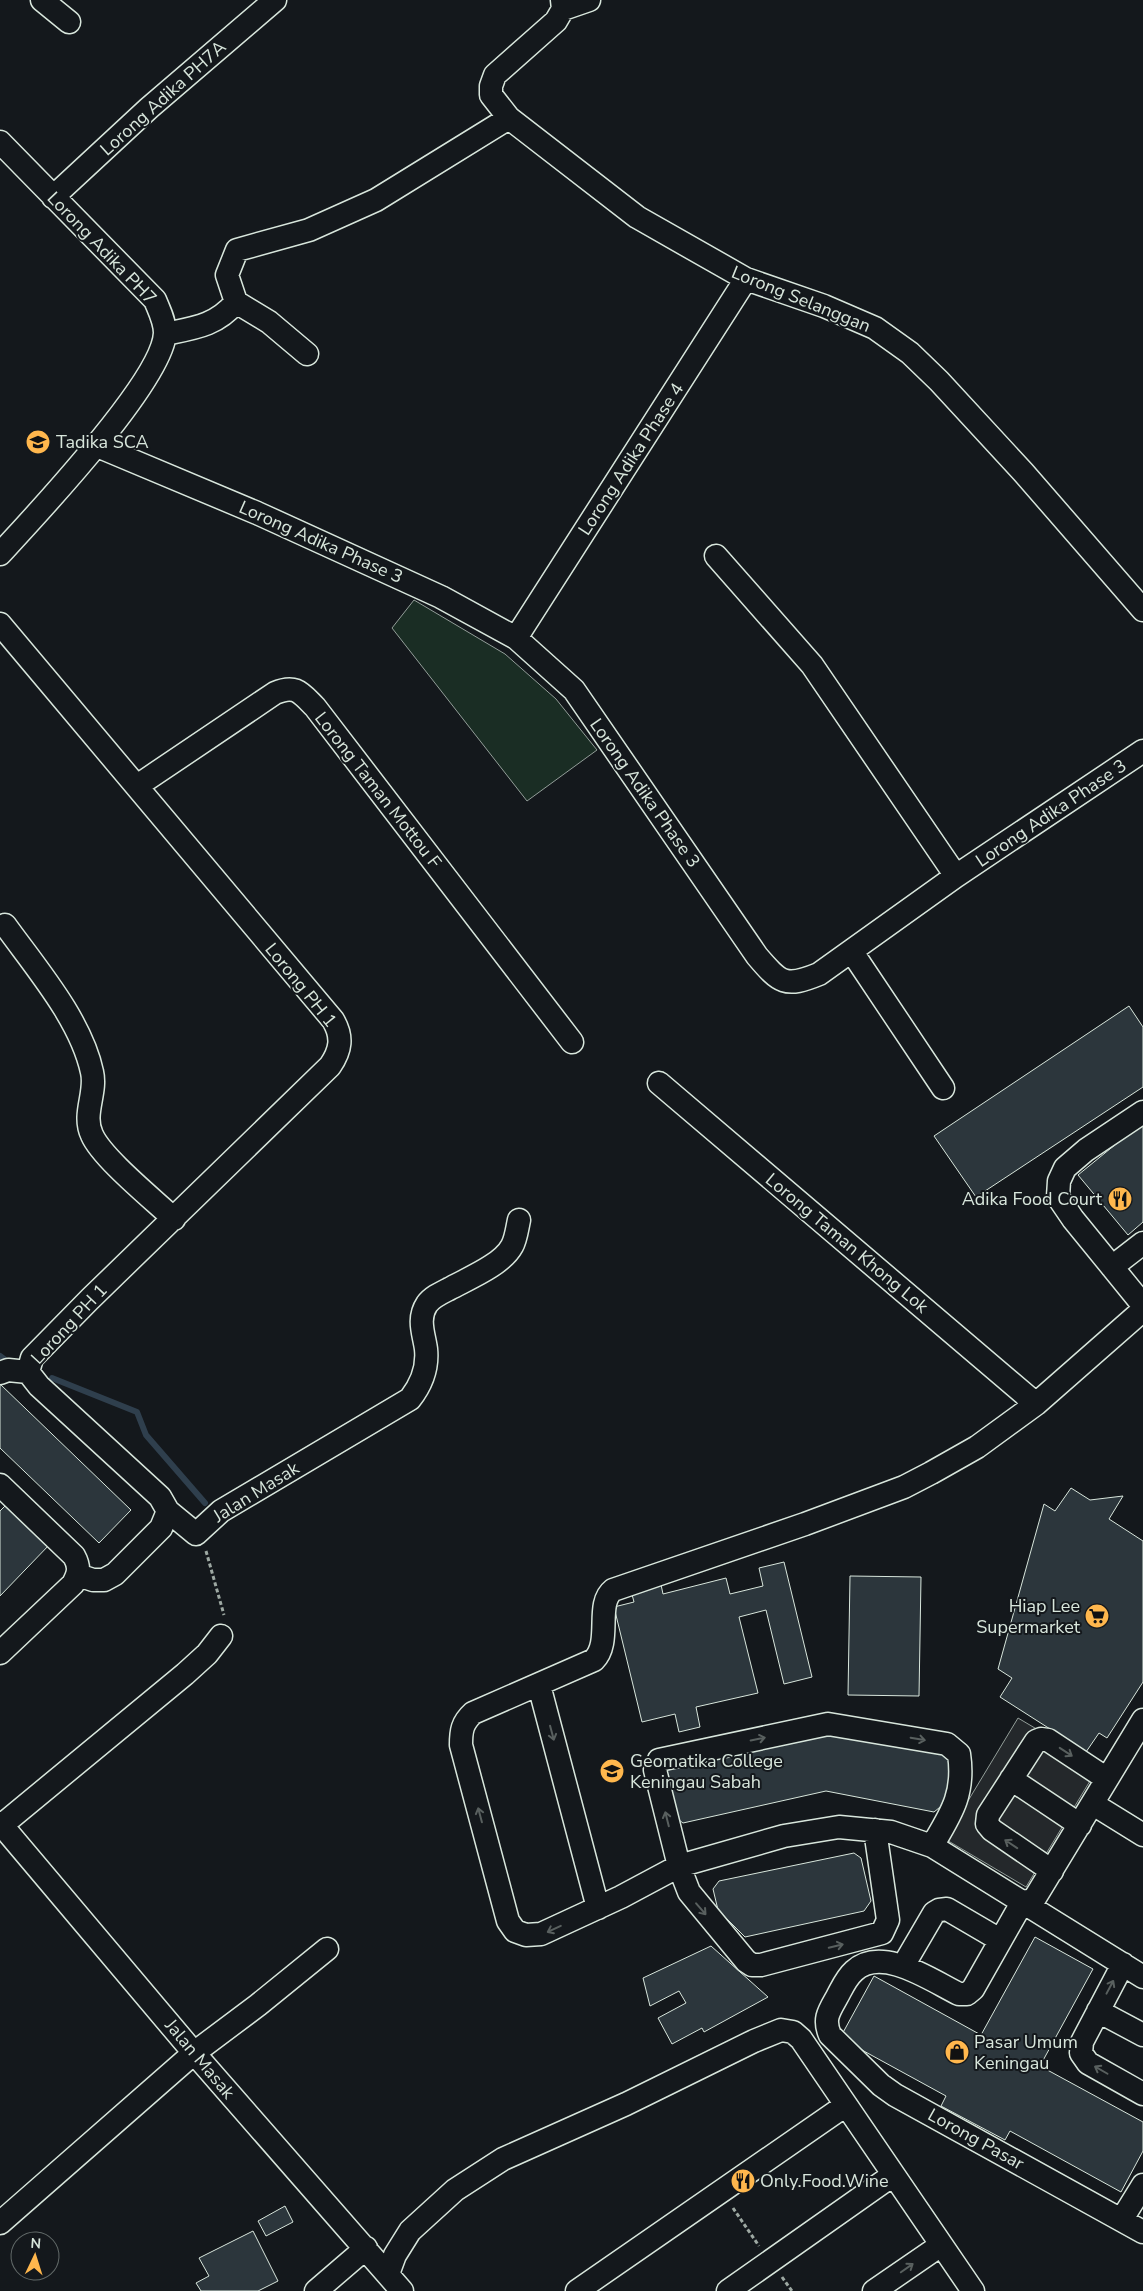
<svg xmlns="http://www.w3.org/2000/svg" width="1143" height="2291" font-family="'Nunito Sans',sans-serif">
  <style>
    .green { fill: #1a2d24; stroke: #939e99 }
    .parking { fill: #24282b; stroke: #939e99 }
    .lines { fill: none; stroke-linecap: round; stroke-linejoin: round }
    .stream { stroke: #2f3f4d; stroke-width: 6 }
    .building { fill: #2c363c; stroke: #d8e6dc }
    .minor-casing { stroke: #d8e6dc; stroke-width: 25 }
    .path { stroke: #9da8a2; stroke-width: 3; stroke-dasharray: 4 2.5; stroke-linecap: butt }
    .minor { stroke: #14181c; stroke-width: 22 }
    .oneway { stroke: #59605f }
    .labels { text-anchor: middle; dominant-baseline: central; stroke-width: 4; stroke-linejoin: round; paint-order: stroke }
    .street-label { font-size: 18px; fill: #d8e6dc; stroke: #14181c }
    .poi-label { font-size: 18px; fill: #d8e6dc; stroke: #14181c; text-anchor: start }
  </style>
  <rect width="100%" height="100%" fill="#14181c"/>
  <path class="green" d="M414,600l91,54 51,45 41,51 -70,51 -135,-173z"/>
  <path class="parking" d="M1018,1718l81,48 -73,121 -81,-48z"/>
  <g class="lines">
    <path class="stream" d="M0,1356l4,3
      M52,1378l85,34 9,23 59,68"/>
  </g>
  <path class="building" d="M1129,1006l14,21v60l-167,110 -42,-61z
    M1143,1122v100l-15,13 -50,-60z
    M0,1384l131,126 -32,33 -99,-95z
    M1071,1488l19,12 33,-4 -14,23 34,22v141l-36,56 -8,-5 -13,19 -86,-55 12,-19 -14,-9 46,-165 11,7z
    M9,1502l42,41 -51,53v-85z
    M784,1562l28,115 -28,7 -18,-74 -27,7 19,76 -62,14 4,20 -21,5 -4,-18 -33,8 -28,-115 20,-5 -4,-15 30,-7 3,14 63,-16 4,16 33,-8 -4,-18z
    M850,1576l71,1 -2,119 -71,-1z
    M828,1727l118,26 7,9 -8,41 -11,9 -108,-21 -143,32 -8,-6 -10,-45 5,-8z
    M854,1853l7,5 10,43 -7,10 -119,26 -27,-27 -5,-21 6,-8z
    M1035,1937l58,32 -53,97 103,56v29l-22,41 -111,-61 -5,9 -64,-34 5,-10 -106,-58 34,-62 107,59z
    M711,1946l57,51 -64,35 -2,-4 -30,16 -14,-26 28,-15 -7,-12 -29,15 -7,-28z
    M285,2206l8,16 -27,14 -8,-15z
    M253,2231l25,50 -20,10h-57l-5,-8 13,-7 -10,-18z"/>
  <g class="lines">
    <defs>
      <path id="minor" d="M42,0l27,22
        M562,0l1,9 -7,12 -61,54 -4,11v9l18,23 128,99 109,62 78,27 51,22 35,25 29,28 84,91 120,138
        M563,9l26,-9
        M0,142l155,158c4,10 10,21 10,33 -2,47 -129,182 -165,221
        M53,197l96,-89 126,-108
        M165,334c29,-6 51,-8 71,-32
        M307,354l-38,-32 -33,-20 -9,-27 10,-25 72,-20 67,-30 133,-82
        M95,445l162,68 184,84 75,41 58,52 183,266c23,27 28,32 62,18l137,-98 187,-125
        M716,556l96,109 144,211
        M0,624l333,396c10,17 8,30 -3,46l-240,233 -58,59 -4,14
        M516,638l230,-359
        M137,786l138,-93c21,-9 26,0 40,14l257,335
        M5,925c31,43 76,95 87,147 5,21 -10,42 0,63 10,23 62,65 82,84
        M852,952l91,136
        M659,1083l377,321
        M1143,1112l-57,38 -21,18 -6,13 -1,16 15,22 70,86
        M1112,1267l31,-24
        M1143,1310l-107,94 -59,43 -46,26 -27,14 -99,37 -192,66c-18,14 -1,52 -19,70l-121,53c-11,10 -12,18 -12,32l47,176 7,10 11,4 15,-1 80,-37 58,-31 105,-30 55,-9 52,5 41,14 211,131
        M28,1372l11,14 121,111 8,14 -7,17 -46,46 -11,6h-11l-15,-5
        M0,1373l8,-3 20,2
        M0,1485l74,71c6,11 5,17 -1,28l-73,69
        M168,1511l28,23 25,-23 189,-112c11,-14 18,-31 16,-50 -2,-15 -9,-30 1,-45 5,-7 14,-11 22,-15 18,-10 53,-24 63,-43 4,-7 5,-17 7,-26
        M539,1685l59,223
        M1011,1779l69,46
        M1093,1804l50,31
        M0,1823l194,230 208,238
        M2,1825l183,-151 22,-20 14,-18
        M875,1830l13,90 -6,13 -121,32h-9l-6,-4 -57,-69 -10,-26 -24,-96 4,-10 169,-36 119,20 12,10c6,40 -8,60 -27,92
        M1052,1871l-60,-41 -5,-6 1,-9 48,-74 5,-2 7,1 59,39
        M1023,1901l-50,88 -6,5h-8c-27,-13 -77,-49 -105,-23 -8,7 -12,17 -17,26 -8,14 -14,22 -7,38l51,50 14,10 248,137
        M1030,1906l113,-186
        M1123,1964l-41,78 -1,11 7,10 55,31
        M903,1966l31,-53 5,-3 8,-1 53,31
        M1098,2011l45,24
        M1122,2219l21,-34
        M0,2223l194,-170 64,-48 69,-56
        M388,2274l7,-19 15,-24 45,-41 48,-31 123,-55 128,-63 27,-11 12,2 8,7 172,252
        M316,2291l50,-43
        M577,2291l269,-186
        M728,2291l165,-116
        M874,2291l67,-46"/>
    </defs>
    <use href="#minor" class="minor-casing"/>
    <path class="path" d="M206,1551l18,64
      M733,2208l26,38
      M782,2277l10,14"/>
    <use href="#minor" class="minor"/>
  </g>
  <defs><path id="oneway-shaft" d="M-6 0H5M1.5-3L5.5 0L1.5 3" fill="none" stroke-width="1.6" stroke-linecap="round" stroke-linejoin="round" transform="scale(1.25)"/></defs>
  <g class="oneway">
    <use href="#oneway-shaft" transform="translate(552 1733) rotate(75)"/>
    <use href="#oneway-shaft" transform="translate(758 1739) rotate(-12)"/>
    <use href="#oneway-shaft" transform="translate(918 1739) rotate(10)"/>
    <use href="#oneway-shaft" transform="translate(1066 1752) rotate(33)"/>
    <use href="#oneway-shaft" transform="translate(480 1815) rotate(-105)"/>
    <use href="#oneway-shaft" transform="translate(667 1819) rotate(-104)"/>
    <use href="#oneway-shaft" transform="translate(1011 1844) rotate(-146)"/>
    <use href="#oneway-shaft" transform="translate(701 1909) rotate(49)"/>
    <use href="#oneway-shaft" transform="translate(554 1929) rotate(155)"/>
    <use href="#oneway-shaft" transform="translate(836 1946) rotate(-14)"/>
    <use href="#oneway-shaft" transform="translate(1110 1987) rotate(-62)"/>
    <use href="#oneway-shaft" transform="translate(1101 2070) rotate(-150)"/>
    <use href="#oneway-shaft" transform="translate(907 2268) rotate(-35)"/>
  </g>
  <defs>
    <symbol id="school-disc" viewBox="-11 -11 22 22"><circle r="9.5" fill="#ffb74d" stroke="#14181c"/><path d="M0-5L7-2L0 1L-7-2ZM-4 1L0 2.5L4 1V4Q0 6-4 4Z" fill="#111"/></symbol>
    <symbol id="restaurant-disc" viewBox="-11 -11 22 22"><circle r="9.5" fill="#ffb74d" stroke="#14181c"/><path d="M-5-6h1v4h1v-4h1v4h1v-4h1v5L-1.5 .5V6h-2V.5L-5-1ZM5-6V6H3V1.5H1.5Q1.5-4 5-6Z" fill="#111"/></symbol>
    <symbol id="supermarket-disc" viewBox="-11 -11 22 22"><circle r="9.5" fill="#ffb74d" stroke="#14181c"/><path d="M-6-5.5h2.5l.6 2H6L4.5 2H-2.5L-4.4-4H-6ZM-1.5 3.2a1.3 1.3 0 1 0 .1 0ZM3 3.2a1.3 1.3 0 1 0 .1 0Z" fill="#111"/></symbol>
    <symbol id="university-disc" viewBox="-11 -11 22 22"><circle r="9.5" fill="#ffb74d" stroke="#14181c"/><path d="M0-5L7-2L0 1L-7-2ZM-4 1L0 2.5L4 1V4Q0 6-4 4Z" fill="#111"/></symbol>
    <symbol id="shop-disc" viewBox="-11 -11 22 22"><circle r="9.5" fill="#ffb74d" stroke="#14181c"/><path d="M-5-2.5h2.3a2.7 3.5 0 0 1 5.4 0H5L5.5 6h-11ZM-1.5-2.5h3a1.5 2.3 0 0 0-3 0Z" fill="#111"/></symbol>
  </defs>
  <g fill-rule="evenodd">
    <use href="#school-disc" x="24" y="428" width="28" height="28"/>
    <use href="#restaurant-disc" x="1106" y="1185" width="28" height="28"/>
    <use href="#supermarket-disc" x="1083" y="1602" width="28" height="28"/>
    <use href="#university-disc" x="598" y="1757" width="28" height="28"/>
    <use href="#shop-disc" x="943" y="2038" width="28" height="28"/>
    <use href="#restaurant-disc" x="729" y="2167" width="28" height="28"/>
  </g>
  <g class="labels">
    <g class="street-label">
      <text transform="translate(163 98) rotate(-42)">Lorong Adika PH7A</text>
      <text transform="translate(102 248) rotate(46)">Lorong Adika PH7</text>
      <text transform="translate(801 299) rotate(22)">Lorong Selanggan</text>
      <text transform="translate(631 459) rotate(-57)">Lorong Adika Phase 4</text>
      <text transform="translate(321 542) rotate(24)">Lorong Adika Phase 3</text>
      <text transform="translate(378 790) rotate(52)">Lorong Taman Mottou F</text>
      <text transform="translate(645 793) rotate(55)">Lorong Adika Phase 3</text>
      <text transform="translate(1051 813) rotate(-34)">Lorong Adika Phase 3</text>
      <text transform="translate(301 985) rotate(51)">Lorong PH 1</text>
      <text transform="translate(847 1243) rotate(40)">Lorong Taman Khong Lok</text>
      <text transform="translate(69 1324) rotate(-47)">Lorong PH 1</text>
      <text transform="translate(256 1492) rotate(-32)">Jalan Masak</text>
      <text transform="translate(200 2059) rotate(50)">Jalan Masak</text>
      <text transform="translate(976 2139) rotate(29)">Lorong Pasar</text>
    </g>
    <g class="poi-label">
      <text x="56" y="442">Tadika SCA</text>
      <text x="1102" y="1199" text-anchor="end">Adika Food Court</text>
      <text x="1080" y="1606" text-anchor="end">Hiap Lee<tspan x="1080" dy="21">Supermarket</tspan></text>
      <text x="630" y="1761">Geomatika College<tspan x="630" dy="21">Keningau Sabah</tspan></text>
      <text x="974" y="2042">Pasar Umum<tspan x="974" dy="21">Keningau</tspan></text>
      <text x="760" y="2181">Only.Food.Wine</text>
    </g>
  </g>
  <g transform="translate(35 2256) rotate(4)"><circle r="24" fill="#14181c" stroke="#626a69"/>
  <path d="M0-4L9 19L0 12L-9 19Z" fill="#ffb74d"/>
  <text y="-8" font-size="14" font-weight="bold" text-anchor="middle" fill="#d8e6dc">N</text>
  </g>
</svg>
